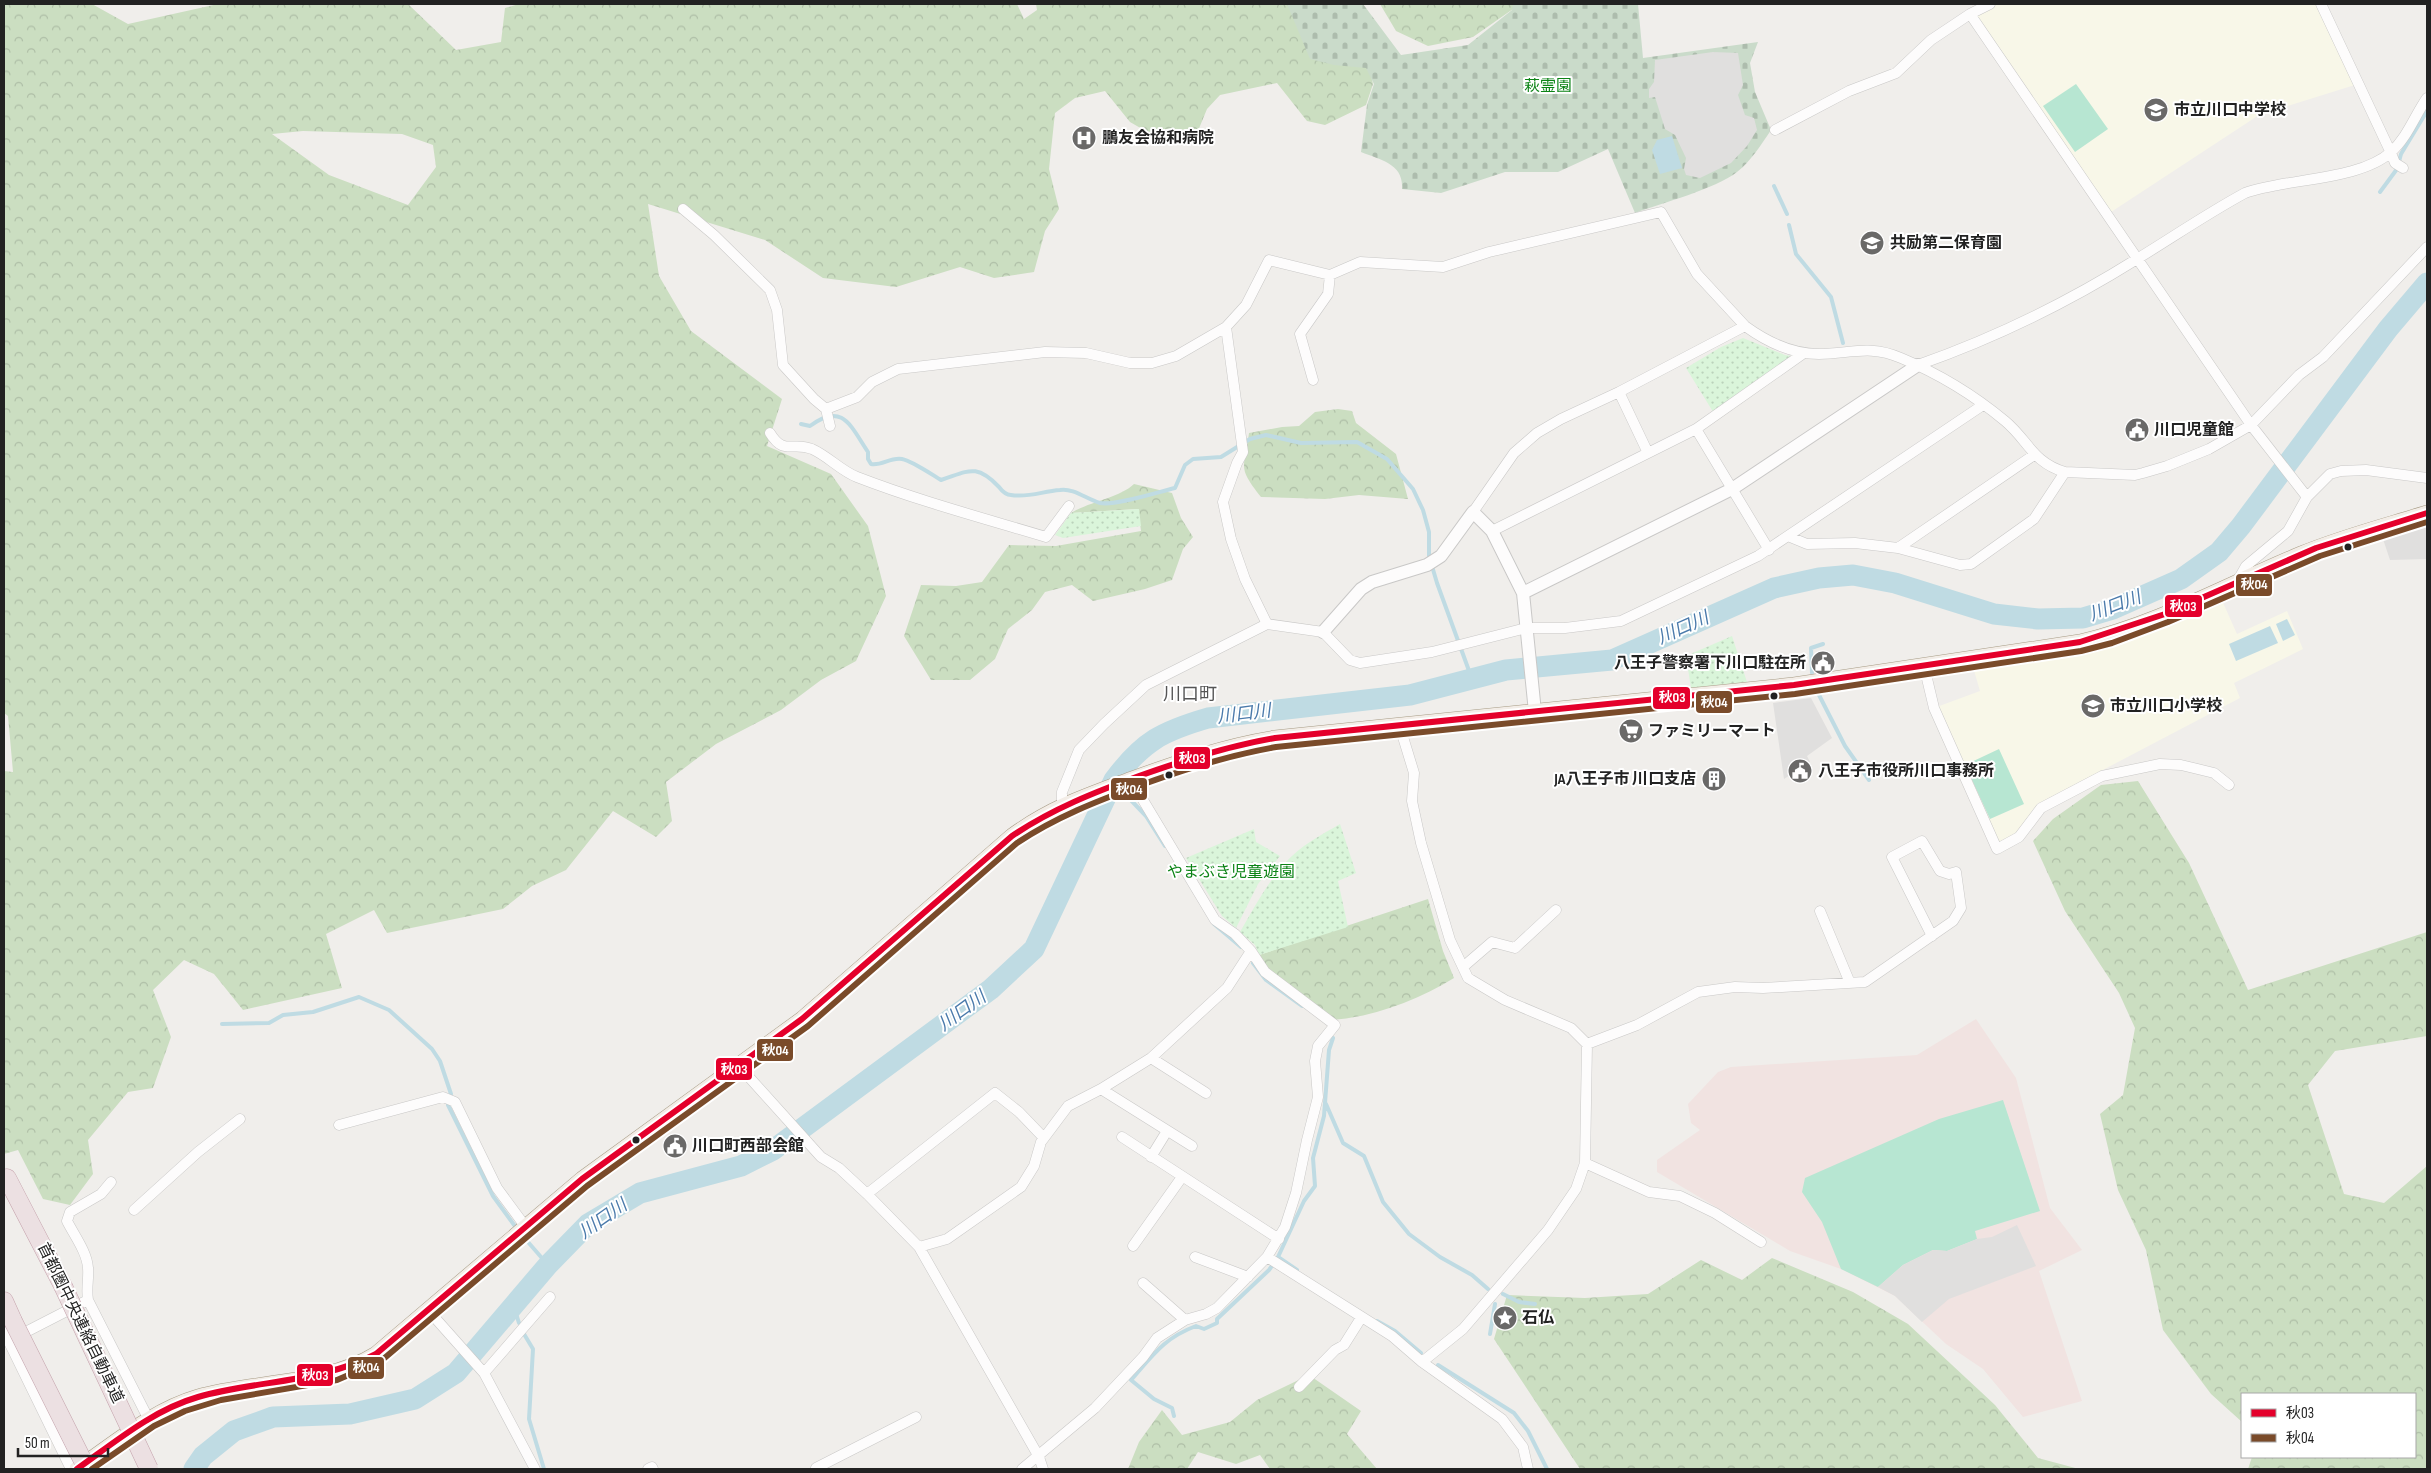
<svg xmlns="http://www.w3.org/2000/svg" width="2431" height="1473" font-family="'Sofia Sans Condensed','Noto Sans JP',sans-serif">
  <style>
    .commercial { fill: #f1e3e1 }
    .education { fill: #f8f7e8 }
    .forest { fill: url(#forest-crowns); fill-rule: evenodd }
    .cemetery { fill: url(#cemetery-stones) }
    .park { fill: url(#park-dots) }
    .pitch { fill: #b7e6d2 }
    .parking { fill: #e0dfde }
    .water { fill: #bfdbe3 }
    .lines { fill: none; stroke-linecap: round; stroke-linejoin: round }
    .stream { stroke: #bfdbe3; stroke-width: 4 }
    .river { stroke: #bfdbe3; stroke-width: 21 }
    .minor-casing { stroke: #c9c8c7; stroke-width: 11 }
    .tertiary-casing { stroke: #c9c8c7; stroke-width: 14 }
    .primary-casing { stroke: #a79c86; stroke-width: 16 }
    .motorway-casing { stroke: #c5a2ac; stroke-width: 19 }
    .minor { stroke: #fdfcfc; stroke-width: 10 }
    .tertiary { stroke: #fdfcfc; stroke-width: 12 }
    .primary { stroke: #f3ede7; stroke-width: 15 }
    .motorway { stroke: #ece0e2; stroke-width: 18 }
    .motorway-bridge-casing { stroke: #c5a2ac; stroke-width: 19; stroke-linecap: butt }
    .motorway-bridge { stroke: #ece0e2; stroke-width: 18 }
    .bus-1-casing { stroke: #fff; stroke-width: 10 }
    .bus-2-casing { stroke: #fff; stroke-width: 10 }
    .bus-1 { stroke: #e4002b; stroke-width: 6 }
    .bus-2 { stroke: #7a4b2a; stroke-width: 6 }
    .bus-dot { fill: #222; stroke: #fff; stroke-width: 2 }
    .labels { text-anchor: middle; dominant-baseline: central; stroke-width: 4; stroke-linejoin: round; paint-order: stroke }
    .park-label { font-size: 16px; fill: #0c8416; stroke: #fff }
    .poi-label { font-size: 16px; font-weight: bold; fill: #222; stroke: #fff; text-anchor: start }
    .street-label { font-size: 16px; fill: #222; stroke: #fff }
    .water-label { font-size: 18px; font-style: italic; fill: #4a7aab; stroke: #fff }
    .neighbourhood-label { font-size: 18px; fill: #555; stroke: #fff }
    .line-badge { stroke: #fff; stroke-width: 2 }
    .badge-label { font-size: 14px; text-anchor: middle; font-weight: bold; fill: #fff }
  </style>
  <defs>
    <pattern id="forest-crowns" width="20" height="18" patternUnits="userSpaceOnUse" patternTransform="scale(1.25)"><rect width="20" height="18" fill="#cbdec1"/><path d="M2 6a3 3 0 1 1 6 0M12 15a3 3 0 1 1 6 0" fill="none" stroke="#aebea6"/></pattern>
    <pattern id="cemetery-stones" width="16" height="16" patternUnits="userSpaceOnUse" patternTransform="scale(1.25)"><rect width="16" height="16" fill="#cadbca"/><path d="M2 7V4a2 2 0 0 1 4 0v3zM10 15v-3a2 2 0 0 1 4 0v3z" fill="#adbcad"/></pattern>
    <pattern id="park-dots" width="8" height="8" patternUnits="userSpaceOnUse" patternTransform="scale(1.25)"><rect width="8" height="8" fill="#daf5da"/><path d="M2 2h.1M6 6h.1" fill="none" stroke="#bbd2bb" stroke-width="1.8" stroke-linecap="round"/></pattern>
  </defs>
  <rect width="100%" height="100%" fill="#f0eeeb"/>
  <path class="commercial" d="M1976,1019l40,59 34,130 32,42 -43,21 43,130 -59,16 -40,-48 -37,-25 -51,-48 -54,-27 -51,-18 -133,-79v-12l43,-30 -9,-7 -3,-19 30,-32 13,-5 186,-12z"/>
  <path class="education" d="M1993,4h328l37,80 -99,31 -151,99 -138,-200z
    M2221,598l16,36 50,-23 16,38 -69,34 6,15 -202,106 -20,34 -17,10 -67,-140 46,-17 -7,-24 131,-21 22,-6z"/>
  <path class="forest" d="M4,4h88l36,20 90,-20h190l48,46 45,-8 4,-34 14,-4h498l7,15 13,-9 -1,-6h265l65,51 7,29 -7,21 -41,20 -18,-4 -30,-38 -57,12 -13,14 -14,34 -30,-2 -33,-19 -25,-31 -30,7 -20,15 -6,56 10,40 -14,22 -11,41 -40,6 -34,-11 -64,20 -73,-9 -58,-38 -117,-36 11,72 32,55 91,68 -15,47 64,28 37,52 18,70 -30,65 -35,19 -40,30 -65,34 -50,38 6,39 -16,16 -43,-26 -47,59 -34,16 -29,23 -116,24 -13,-23 -48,24 16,54 -99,22 -29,-36 -30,-14 -31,30 18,47 -18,51 -25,4 -40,48 5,34 -23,31 -27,-6 -25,-49 -14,4v-383l9,1 -5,-56 -4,-3zM303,131l99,3 31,11 3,22 -28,38 -79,-30 -57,-41z
    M1380,4h134l-1,5 -40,28 -45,9 -32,-15z
    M1338,409l14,2 4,12 40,31 12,45 -49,-4 -34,4 -64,-2c-24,-31 -17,-27 -12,-64l33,-6 17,-1 16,-14z
    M1134,484l38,9 9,25 12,19 -10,12 -11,31 -27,9 -52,12 -21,-16 -27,7 -13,18 -24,19 -13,30 -25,21h-39l-27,-44 17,-51 35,1 26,-4 27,-37 47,1 85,-15 -3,-22 -67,4c20,-12 48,-15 63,-29z
    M2138,781l51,82 59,127 179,-58v104l-92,15 -27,34 36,109 40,9 43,-37v303h-179l4,-12h163v-63h-173v28l-31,-28 -48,-64 -17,-80 -28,-60 -18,-76 23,-19 12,-67 -16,-35 -54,-82 -32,-70 20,-22 48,-34z
    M1428,899l15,52 11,27c-36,22 -80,39 -122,42l-68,-51 -5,-14z
    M1772,1258l81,34 55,32 87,81 43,53 41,11h-499l-86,-130 13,-44 78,3 63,-4 53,-34 41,20z
    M1309,1375l52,36 -14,23 30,35h-107l-10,-14 -24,9 -38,-12 -11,17h-59l11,-27 23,-32 20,25 48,-13 27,-22z"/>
  <path class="cemetery" d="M1287,4h76l38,51 67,-10 44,-35 1,-6h125l5,54 115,-16 -8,21 5,29 16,38c-10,15 -20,31 -34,42 -22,17 -75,31 -102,41l-27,-64 -50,23h-53l-64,21 -39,-4c2,-25 -21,-29 -41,-37l6,-47 7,-21 -8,-16 -32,-3 -24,-6z"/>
  <path class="park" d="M1743,338l42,17 14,2 -84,58 -29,-47 35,-21z
    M1139,509l2,17 -78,12 -8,-3 16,-22z
    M1732,636l15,46 -56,6 -5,-32z
    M1340,824l16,49 -18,8 10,46 -89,28 -4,-10 -15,-13c14,-24 27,-49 45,-69 15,-17 36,-28 55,-39z
    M1254,829l2,13 24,14 -22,28 -22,44 -14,-12 -36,-58z"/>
  <path class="pitch" d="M2076,84l32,45 -33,23 -32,-46z
    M1999,749l25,55 -34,15 -25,-54z
    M2003,1100l37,111 -65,20 2,8 -30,12 -14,-1 -30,15 -25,22 -37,-18 -19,-47 -20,-30 3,-14 134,-59z"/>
  <path class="parking" d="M1713,52l25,1 5,32 -5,10 7,20 9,3 3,12 -10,16 -16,17 -31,15 -14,-3 -2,-6 2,-11 -11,-23 -10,-6 -10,-32 -6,1v-9l5,-7 1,-22z
    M2427,522v37l-37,1 -8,-24z
    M1811,698l21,40 -25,18 3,6 -26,17 -11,-76z
    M2017,1225l19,41 -87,33 -27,23 -27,-26 -17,-9 25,-22 30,-15 14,1 30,-12 15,-2z"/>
  <path class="water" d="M1672,136l10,32 -22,6 -8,-24 5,-10z
    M2287,619l8,16 -12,6 -7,-17z
    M2270,626l8,17 -42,18 -7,-17z"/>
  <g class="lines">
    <path class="stream" d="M1774,186l13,28
      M2380,192l17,-23 4,-15 26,-43
      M1789,225l7,29 35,43 12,46
      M801,424l9,2c33,-25 41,1 58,26v7l3,5c11,2 19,-7 31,-5 10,2 29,15 39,21 28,-9 35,-17 58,7 3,4 7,8 12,8 18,3 32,-4 49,-5 14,-2 26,9 40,13 15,3 58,-11 75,-15l10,-23 8,-6 28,-2 29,-18 16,-4 35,8 56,-1 30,17 26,30 10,21 6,22v24l8,27 35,96
      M1812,673l-1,-25 12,-4
      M1818,693l27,53 24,34
      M1126,795l20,21 19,30
      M1214,924l27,23
      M1253,963l13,17 36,26
      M222,1024l47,-1 14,-8 30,-3 46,-15 30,13 43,39 8,12 11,33 -3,11 45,91 24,33
      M1326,1104l17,39 21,13 19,46 26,32 31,23 32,18 16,14
      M521,1234l27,31
      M1278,1257l19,13
      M1503,1294l16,8 16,2
      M514,1307l5,16
      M1377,1321l18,10 26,22
      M524,1334l9,15 -4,70 15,50
      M1490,1334l5,-30
      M1438,1365l76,48 14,18 19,38
      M1174,1416l-2,-8 -18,-9 -23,-19c22,-25 33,-42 65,-54l8,3 13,-6v-4l52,-49 9,-13 26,-56 11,-15 -2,-28 11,-42 5,-66 4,-12"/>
    <path class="river" d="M194,1469l9,-13 31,-25 39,-14 77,-3 65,-15 41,-26 92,-108 40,-41 52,-31 101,-27 32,-16 218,-161 43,-40 80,-169c29,-39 49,-49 94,-62l202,-23 96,-25 106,-10 162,-72 45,-10 34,-3 42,8 99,31 44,5 45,-1 30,-9 68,-30 38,-27 22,-26 147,-197 39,-46"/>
    <defs>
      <path id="minor" d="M2321,4l70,149 4,10 8,5
        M1970,14l281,411 56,72
        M1775,130l74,-39 47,-18 35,-33 39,-26 20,-10
        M683,209l31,26 56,55 7,20 6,55 31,34 12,10 4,17
        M1226,327l17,125 -6,11 -14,39 8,37 14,40 22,45
        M1918,365c74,-26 152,-64 219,-106 36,-22 71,-46 108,-66 41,-15 114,-12 146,-41 16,-14 24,-37 36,-54
        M1313,380l-13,-46 28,-40 2,-19
        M1619,392l29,61
        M826,409l31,-12 15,-15 26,-13 147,-17 41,1 44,10h22l24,-7 50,-29 20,-22 23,-45 61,15 30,-13 83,5 46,-15 172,-40 36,62 48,52c22,16 48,28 74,28 31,0 50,-10 82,4 36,15 74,38 104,63 23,19 28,42 60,51l70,3 8,-2 24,-7 42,-17 42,-24 48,-50 24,-18 104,-110
        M1696,429l73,121
        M770,433c14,23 22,8 42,16 16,7 29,22 45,28 62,24 126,41 189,60l23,-31
        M1473,512l41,-59 23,-20 24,-14 58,-27 126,-66
        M1492,531l204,-102 108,-76
        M1790,537l17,7 48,-1 43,5 136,-93
        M1898,548l62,17 11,-1 63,-45 31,-47
        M2237,582l9,-16 42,-35 19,-34 23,-23 11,-3 25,-1 61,8
        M1924,666l10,42 63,141 22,-12 22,-29 61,-32 58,-12 21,1 33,8 15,12
        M1399,724l15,49 -2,28 9,42 29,97 18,38 37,22 66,28 16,16 -2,119 -9,26 -28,41 -85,99 -41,33
        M1062,805v-13l17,-42 25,-26 42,-39 121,-61 56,8 27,28 10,3 72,-11 94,-24h39l56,-7 137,-65 225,-151
        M1820,911l30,72
        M1463,967l29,-25 23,6 41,-38
        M1587,1044l50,-19 61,-33 37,-5 28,1 102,-6 88,-61 8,-13 -5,-36 -7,2 -9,-3 -18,-30 -30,16 40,79
        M1151,1058l55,35
        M739,1066l82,91 18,11 28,26 52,53 120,210 4,12
        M1101,1089l91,57
        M339,1125l104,-28 12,5 42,86 28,38
        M1122,1137l157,102
        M1151,1157l16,-26
        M1585,1163l64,29 31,4 35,17 46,29
        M111,1182l-10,12 -31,18 -3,9c7,14 20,31 21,47 1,11 -2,20 0,32l61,120
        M867,1194l128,-101 24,19 25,26
        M134,1210l64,-58 42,-33
        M1133,1246l49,-69
        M919,1247l28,-8 74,-52 13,-21 7,-24 27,-36 33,-17 50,-31 76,-70 24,-37
        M1195,1257l53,20
        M1267,1257l125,79 30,26 80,57 21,28 5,22
        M1143,1283l42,37
        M428,1310l56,63 51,96
        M4,1332l67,137
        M16,1337l72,-37
        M484,1373l66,-76
        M1299,1387l36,-37 9,-5 17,-27
        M816,1468l100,-51
        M648,1469l4,-2 1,2
        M1022,1469l73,-61 48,-51 14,-19 28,-18 21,-6 11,-6 50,-51 18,-30 11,-34 11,-53 11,-43 -3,-36 3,-15 17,-21 -70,-53 -14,-21 -16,-17 -20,-14 -84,-140"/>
      <path id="tertiary" d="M1523,593l209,-104 186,-124
        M1323,632l38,-43 11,-7 55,-17 14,-9 32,-44 19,19 31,62 12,119"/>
      <path id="primary" d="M77,1469c38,-26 76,-59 121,-72 56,-16 128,-12 178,-43l206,-175 220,-160 210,-183c40,-29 74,-40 120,-57 47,-17 93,-33 143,-41l519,-53 286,-43c78,-18 148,-58 221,-88 41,-17 84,-28 126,-41"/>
      <path id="motorway" d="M7,1178l56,108
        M4,1301l9,20"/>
    </defs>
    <use href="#minor" class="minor-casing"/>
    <use href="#tertiary" class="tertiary-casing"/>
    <use href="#primary" class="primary-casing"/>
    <use href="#motorway" class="motorway-casing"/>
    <use href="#minor" class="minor"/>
    <use href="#tertiary" class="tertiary"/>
    <use href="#primary" class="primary"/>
    <use href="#motorway" class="motorway"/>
    <defs>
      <path id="motorway-bridge" d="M63,1286l86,183
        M13,1321l74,148"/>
    </defs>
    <use href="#motorway-bridge" class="motorway-bridge-casing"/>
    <use href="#motorway-bridge" class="motorway-bridge"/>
    <defs>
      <path id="bus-1" d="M77,1469c38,-27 76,-59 121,-72 60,-17 122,-14 178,-43l206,-175 220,-160 210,-183c40,-27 83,-44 127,-60 45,-16 89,-30 136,-38l519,-53 286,-43 85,-28 151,-66 111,-35"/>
      <path id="bus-2" d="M92,1469l62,-43 31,-15 36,-11 116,-20 44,-19 206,-175 221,-160 209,-183c39,-26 80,-42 124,-58 44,-16 89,-30 135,-38l519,-53 286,-43 31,-8 56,-21 152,-66 107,-34"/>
    </defs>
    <use href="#bus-1" class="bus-1-casing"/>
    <use href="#bus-2" class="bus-2-casing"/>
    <use href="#bus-1" class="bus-1"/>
    <use href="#bus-2" class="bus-2"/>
  </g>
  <defs>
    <symbol id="school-disc" viewBox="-11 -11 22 22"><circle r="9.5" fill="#6a6968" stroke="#fff"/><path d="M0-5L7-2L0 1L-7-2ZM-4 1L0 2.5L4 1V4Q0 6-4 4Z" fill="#fff"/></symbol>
    <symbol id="hospital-disc" viewBox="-11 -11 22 22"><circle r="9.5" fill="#6a6968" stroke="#fff"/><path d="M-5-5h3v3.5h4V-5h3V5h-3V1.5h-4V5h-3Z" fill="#fff"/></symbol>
    <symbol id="civic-disc" viewBox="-11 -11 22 22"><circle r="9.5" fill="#6a6968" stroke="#fff"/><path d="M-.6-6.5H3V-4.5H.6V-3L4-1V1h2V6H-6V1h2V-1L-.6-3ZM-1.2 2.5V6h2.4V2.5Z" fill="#fff"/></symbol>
    <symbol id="supermarket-disc" viewBox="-11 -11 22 22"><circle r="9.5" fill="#6a6968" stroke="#fff"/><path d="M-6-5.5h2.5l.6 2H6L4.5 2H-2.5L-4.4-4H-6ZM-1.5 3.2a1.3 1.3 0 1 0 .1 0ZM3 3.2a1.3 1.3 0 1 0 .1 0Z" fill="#fff"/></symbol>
    <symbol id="building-disc" viewBox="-11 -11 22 22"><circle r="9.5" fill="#6a6968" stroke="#fff"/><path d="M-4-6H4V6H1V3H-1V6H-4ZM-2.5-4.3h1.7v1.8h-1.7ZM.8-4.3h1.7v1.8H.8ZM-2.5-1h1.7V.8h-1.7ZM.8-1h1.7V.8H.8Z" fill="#fff"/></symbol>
    <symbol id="sight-disc" viewBox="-11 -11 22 22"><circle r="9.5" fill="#6a6968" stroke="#fff"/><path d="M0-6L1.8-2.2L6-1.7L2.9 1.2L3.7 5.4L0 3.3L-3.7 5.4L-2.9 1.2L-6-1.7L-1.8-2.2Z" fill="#fff"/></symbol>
  </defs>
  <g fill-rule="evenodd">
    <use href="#school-disc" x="2142" y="96" width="28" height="28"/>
    <use href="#hospital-disc" x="1070" y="124" width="28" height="28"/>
    <use href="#school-disc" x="1858" y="229" width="28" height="28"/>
    <use href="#civic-disc" x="2123" y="416" width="28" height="28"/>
    <use href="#civic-disc" x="1809" y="649" width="28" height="28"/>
    <use href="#school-disc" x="2079" y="692" width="28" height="28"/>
    <use href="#supermarket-disc" x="1617" y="717" width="28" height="28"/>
    <use href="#civic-disc" x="1786" y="757" width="28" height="28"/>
    <use href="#building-disc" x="1700" y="765" width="28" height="28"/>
    <use href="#civic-disc" x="661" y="1132" width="28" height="28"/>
    <use href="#sight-disc" x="1491" y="1304" width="28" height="28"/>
  </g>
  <g class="bus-dot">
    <circle cx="2348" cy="547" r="4.5"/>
    <circle cx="1774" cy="696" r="4.5"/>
    <circle cx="1169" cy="775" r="4.5"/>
    <circle cx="636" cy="1140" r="4.5"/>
  </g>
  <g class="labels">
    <g class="park-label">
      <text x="1548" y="86">萩霊園</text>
      <text x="1231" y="872">やまぶき児童遊園</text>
    </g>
    <g class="poi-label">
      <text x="2174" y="110">市立川口中学校</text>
      <text x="1102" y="138">鵬友会協和病院</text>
      <text x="1890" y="243">共励第二保育園</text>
      <text x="2154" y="430">川口児童館</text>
      <text x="1806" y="663" text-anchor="end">八王子警察署下川口駐在所</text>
      <text x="2110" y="706">市立川口小学校</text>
      <text x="1648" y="731">ファミリーマート</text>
      <text x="1818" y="771">八王子市役所川口事務所</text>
      <text x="1696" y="779" text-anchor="end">JA八王子市 川口支店</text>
      <text x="692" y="1146">川口町西部会館</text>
      <text x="1522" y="1318">石仏</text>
    </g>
    <g class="street-label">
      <text transform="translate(80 1323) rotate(64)">首都圏中央連絡自動車道</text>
    </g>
    <g class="water-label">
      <text transform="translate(2115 606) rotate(-21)">川口川</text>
      <text transform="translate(1683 628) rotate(-24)">川口川</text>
      <text transform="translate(1244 714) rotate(-7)">川口川</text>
      <text transform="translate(962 1011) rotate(-36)">川口川</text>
      <text transform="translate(603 1219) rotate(-35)">川口川</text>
    </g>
    <g class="neighbourhood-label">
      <text x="1190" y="694">川口町</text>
    </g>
  </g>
  <g class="line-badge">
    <rect x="2235" y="573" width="38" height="24" rx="5" fill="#7a4b2a"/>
    <rect x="2164" y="594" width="39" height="24" rx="5" fill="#e4002b"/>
    <rect x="1652" y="686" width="39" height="24" rx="5" fill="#e4002b"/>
    <rect x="1695" y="690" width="38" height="24" rx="5" fill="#7a4b2a"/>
    <rect x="1173" y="746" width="38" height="24" rx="5" fill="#e4002b"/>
    <rect x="1110" y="777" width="38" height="24" rx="5" fill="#7a4b2a"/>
    <rect x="756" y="1038" width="38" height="24" rx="5" fill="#7a4b2a"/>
    <rect x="715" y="1057" width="38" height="24" rx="5" fill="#e4002b"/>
    <rect x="347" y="1356" width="38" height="24" rx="5" fill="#7a4b2a"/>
    <rect x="296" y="1363" width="38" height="24" rx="5" fill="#e4002b"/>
  </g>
  <g class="badge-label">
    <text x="2254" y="589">秋04</text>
    <text x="2183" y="611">秋03</text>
    <text x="1672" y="702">秋03</text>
    <text x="1714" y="707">秋04</text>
    <text x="1192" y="763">秋03</text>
    <text x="1129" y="794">秋04</text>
    <text x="775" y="1055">秋04</text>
    <text x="734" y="1074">秋03</text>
    <text x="366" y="1372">秋04</text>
    <text x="315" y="1380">秋03</text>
  </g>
  <rect width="2431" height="1473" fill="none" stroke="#222222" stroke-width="10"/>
  <rect x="2241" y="1393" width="175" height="65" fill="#ffffff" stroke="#a7a7a7"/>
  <rect x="2251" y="1409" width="25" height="8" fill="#e4002b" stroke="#a7a7a7"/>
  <text x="2286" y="1418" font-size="15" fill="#222222">秋03</text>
  <rect x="2251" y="1434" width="25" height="8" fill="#7a4b2a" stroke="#a7a7a7"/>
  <text x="2286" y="1443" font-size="15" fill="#222222">秋04</text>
  <path d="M18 1448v8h90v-8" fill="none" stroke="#222222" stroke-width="2.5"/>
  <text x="25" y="1448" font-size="15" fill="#222222" stroke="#ffffff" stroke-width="4" paint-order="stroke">50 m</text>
</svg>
